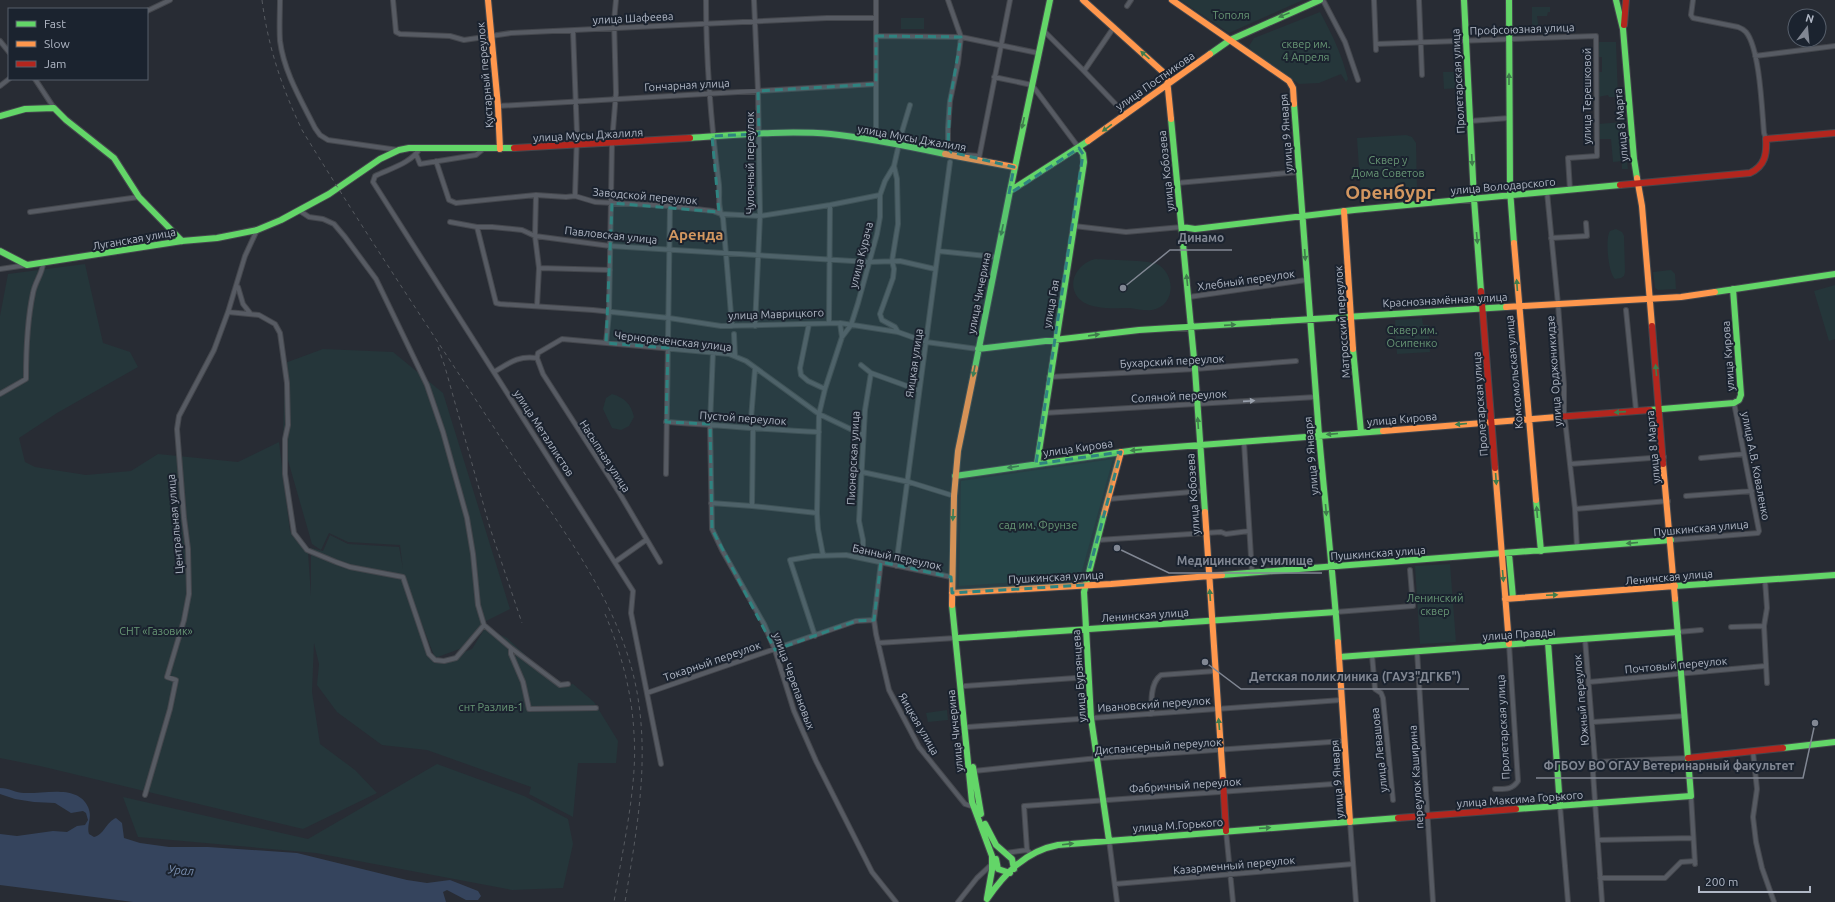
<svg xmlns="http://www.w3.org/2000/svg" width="1835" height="902" font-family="Ubuntu,sans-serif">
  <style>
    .green { fill: #25363a }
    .water { fill: #35445d }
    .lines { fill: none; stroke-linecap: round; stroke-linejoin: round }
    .street-casing { stroke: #44474d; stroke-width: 6 }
    .fast-casing { stroke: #44474d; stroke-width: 8 }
    .slow-casing { stroke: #44474d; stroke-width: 8 }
    .jam-casing { stroke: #44474d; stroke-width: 8 }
    .street { stroke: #575b63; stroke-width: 4 }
    .fast { stroke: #63d668; stroke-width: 6 }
    .slow { stroke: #ff974d; stroke-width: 6 }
    .jam { stroke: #b3261e; stroke-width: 6 }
    .rail { stroke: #565a60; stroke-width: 1; stroke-dasharray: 4 4; stroke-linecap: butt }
    .oneway { fill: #3f7c4c }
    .oneway2 { fill: #9aa1ad }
    .marked { fill: #2f8380; fill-opacity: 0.2; stroke: #2f8380; stroke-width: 3; stroke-dasharray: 8 5; stroke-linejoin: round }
    .labels { text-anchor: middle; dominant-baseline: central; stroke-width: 4; stroke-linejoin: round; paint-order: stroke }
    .park-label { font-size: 11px; fill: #689775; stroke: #1b232f }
    .street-label { font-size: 11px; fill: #b1b8c6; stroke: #1b232f }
    .water-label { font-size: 12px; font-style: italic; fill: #798eae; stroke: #1b232f }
    .district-label { font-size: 15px; font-weight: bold; fill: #d29660; stroke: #1b232f }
    .town-label { font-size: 19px; font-weight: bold; fill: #d29660; stroke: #1b232f }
    .leader { fill: none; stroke: #818793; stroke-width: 1.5 }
    .callout-dot { fill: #818793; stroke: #1b232f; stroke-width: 1.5 }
    .callout-label { font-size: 12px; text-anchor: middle; font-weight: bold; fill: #818793; stroke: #1b232f; stroke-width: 4; stroke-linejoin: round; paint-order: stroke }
  </style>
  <rect width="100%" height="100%" fill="#282c34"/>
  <path class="green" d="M1180,0h123l-74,33z
    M1532,7h18v5h-2l-1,4h-10l2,13 -7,1z
    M1320,12c12,22 22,43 28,67l-2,3 -5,-8 -22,9 -20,1 -47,-33 -3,-5 5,-8z
    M901,18h23v11h-23z
    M1599,42h17l2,55h-9l-1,-2 -10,2 1,-25h3v-15h-3z
    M1459,66l2,26 -1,-4 -16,1 -1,-17h16z
    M1622,122l6,47h-6v-8l-9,1 -2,-23h-12l-1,-15z
    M1406,135l6,2 4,6 1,46 -7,5 -49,4 -4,-60z
    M1616,229l6,3 2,4 1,36 -1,4 -3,2 -6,1c-7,-6 -10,-41 -5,-48z
    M1096,259c11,1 53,1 61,5 19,10 19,42 -5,46 -7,1 -15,-1 -22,-2 -14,0 -34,2 -47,-6 -19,-13 -8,-39 13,-43z
    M85,264l18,79 27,9 8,15 -81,46 -38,25 6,24 10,5 51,8 45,-4 27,-17 80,8 41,-20 11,89 18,21 3,44v-48l12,3 7,-16 18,9 51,3 4,22 -3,-24 -52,-3 -19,-9 -8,17 -9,-6 -29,-101 2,-80 38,-14 70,3 50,41 67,216 -26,13 -22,26 -27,10 -30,-77 29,82 38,-14 13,-21 22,10 52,48 14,-2 21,18 24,39 -2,22h-38l-5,54 -44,-23 2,-7 -104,-37 -45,-5 -45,-33 -20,-27 2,-21 -5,-21 -2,49 8,52 35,26 22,23 -74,36 -263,-63 -40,-8v-442l8,-42z
    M1671,270l4,4 1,15 -18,1 -3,-2 -2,-16z
    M1835,285v54l-6,2 -15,-50z
    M1422,318l1,7h5l2,27 -33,2 -2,-34z
    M612,394c13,4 19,10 22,23l-5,9 -8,4 -9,-2 -9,-19 3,-11z
    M1113,459l-33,119 -121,8 2,-105z
    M1450,564l6,78 -36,2 -5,-78z
    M947,710l1,10 -20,2 -2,-9z
    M437,764l87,32 44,23 5,25 -10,44 -51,2 -196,-37 -178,-16 -15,-40 185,42z"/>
  <path class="water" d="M0,788c9,0 16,5 24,5 20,1 54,-9 64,14 5,11 -2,18 1,27l5,3c10,-2 12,-15 22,-19l6,5 2,15 16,5 29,4h39l89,6 110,27 20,3 23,-3 28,11 3,5 -3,4h-12l-19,-10 -4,2 3,10h-313l-133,-17v-51l17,2 36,-5 14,1 10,-6 8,-1 3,-5 -2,-7 -3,-2 -12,2 -16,-10 -21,-1 -19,-3 -15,-5z"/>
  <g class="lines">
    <defs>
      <path id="street" d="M280,0c0,13 -1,27 0,41 4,31 21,59 35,87l5,7 8,5 70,10
        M393,0l3,32 4,2 50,2 14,4 47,-7 316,-15h49
        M706,0c0,62 5,123 13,185 1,11 -2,23 4,33l9,108
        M754,0l4,91 2,125 -5,110
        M876,0v140
        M948,0l13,37 -3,26 -8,38 -2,27v19l3,5 5,1
        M1323,0l22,42 13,38
        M1374,0l2,50
        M1419,0l3,75
        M1693,0l-2,15 2,3 45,9c3,1 6,3 8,5 14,17 16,79 18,101l2,6
        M1127,6l4,-6
        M147,11l23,-11
        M573,31l4,103 -2,62
        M1044,31l40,40 41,43
        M876,36l85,1 77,16
        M0,41l9,11
        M1376,44l220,-8 1,120 -29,2 2,32
        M1755,56l80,-10
        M1084,71l30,-44
        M994,77l38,8 47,63
        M35,79l19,29
        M0,86l9,-7
        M498,106l378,-22
        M1470,121l39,-3
        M420,148c-8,15 -31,21 -45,28l-2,6 260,409 -2,22 30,151
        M416,154l4,10 56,-9 6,-5
        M965,155l14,1
        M979,158l31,-158
        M436,161l13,39 7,3 80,-8 30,2 9,-1 20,6 75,4 43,5 8,3 39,2 70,-11 50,-10
        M1177,183l122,-11
        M1547,192l11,112 6,81v26l11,98 2,39
        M536,195l-1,41 4,32 -2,38
        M300,211l9,6 14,2 11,5 11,13 31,42 51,106 16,47 24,86 6,36 5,51 6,20
        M30,212l109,-15
        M450,222l27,5h15l30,3 13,6 75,10 259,16 31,-1 35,8
        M1074,226l52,6 56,-5
        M477,227l19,76 4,1 93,6 76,8 52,8 119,-3 58,9 28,10 52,7
        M1551,238l36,-2 -1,-13
        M938,251l58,6
        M539,268l71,2
        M0,269l27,-4
        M238,287l5,17 7,9
        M1189,297l117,-17
        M1626,310l10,100
        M228,312l31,3 16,9 5,9 7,50 1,42 -3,14v35l9,59 13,17 29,12 14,5 53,10 26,77 6,6 9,1 12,-3 28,-33 27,23v6l12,28 6,27 67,-1
        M829,323l1,-118
        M840,323l2,14
        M809,324l-9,44 1,7 7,6 17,8
        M898,332l-3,-5 -13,-7 -2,-6 13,-36 1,-9 -2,-8 6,-37 -1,-45 -3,-13 7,-31 9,-30
        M734,334l1,22
        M606,343l3,-30 3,-171 4,-49 -2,-72 2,-21
        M713,352l-3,72 2,105 10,21 42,74 11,26 19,61 22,50 56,111 24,30
        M537,358l1,-5 24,-14 167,15 17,7 73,53 44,21
        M537,358l6,16 77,120 40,68
        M861,365l10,8 -6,37 -6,111 4,19v18
        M494,372c15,-9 25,-17 43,-14
        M871,373l47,17
        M1049,377l146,-8 101,-8
        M0,394l26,-15c0,-30 1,-58 7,-86 2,-11 9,-19 10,-29
        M1044,413l272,-16
        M751,419l4,-50
        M666,422c51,3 102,8 153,10
        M1244,442l8,131
        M1701,458l43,-4
        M1570,464l94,-7
        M862,472l47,10 45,14
        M666,474l4,-268
        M1686,496l66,-5
        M1109,499l94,-8
        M711,503l41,3 65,7
        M752,506l1,-77
        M1575,509l93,-8
        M1098,540l108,-7 15,-1 5,2 23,-3
        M1671,540l87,-7 1,-2 -25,-128
        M823,555l-5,-26 -1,-16 2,-99 6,-25 17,-52 9,-12 7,-22 19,-69 3,-17v-22l5,-14 9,-15
        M615,562l31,-22
        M881,562l-7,58 2,14 13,56 30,57 46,57 9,3
        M896,566l54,-404
        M1765,580l2,28 -3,18 3,57
        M1336,612l77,-6 -3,-36
        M1731,627l33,-1
        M1678,632l23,-2
        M815,636l-25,-76 23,-4 33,-1 105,22
        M1585,639l10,123 -2,11 9,129
        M878,643l77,-5
        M511,648l49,37 8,-1
        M1417,651l16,251
        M1372,655l3,34 6,4 2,5 10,102
        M1589,682l176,-16
        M965,686l124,-9
        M647,693l209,-72 18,-1
        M1152,714c-1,-12 -2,-31 9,-39l54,-4
        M1593,722l92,-6
        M968,727l373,-27
        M1753,752l4,37 -4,28 3,25 6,26 12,34
        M1595,762l93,-4
        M974,771l114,-12 256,-18
        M1495,789c10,0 17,1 23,-8l-9,-137
        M145,795l25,-86 6,-29 -9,-3 17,-57 5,-26 -1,-45 -4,-31 -7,-89 2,-13 35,-66 14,-38 17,-56 12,-26
        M1691,796l4,68
        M1560,806l8,96
        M1350,822l6,80
        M1226,831l7,71
        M1109,840l8,62
        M1598,840l95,-2
        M1006,853l21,-3
        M1031,854l-4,-4 -3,-44 323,-23
        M1600,878h65l16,-16 14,-1
        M1115,884l238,-20
        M958,902l19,-24 15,-14"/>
      <path id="fast" d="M1464,0l10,199 7,92
        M1509,0l1,190 4,53
        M1616,0l7,29 11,130 3,19
        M1210,54l20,-14 90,-40
        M1294,104c8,110 16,220 25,331 6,69 14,138 19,207
        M0,116l25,-7 29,-1 12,12 48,38 25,39 43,44
        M1171,119l24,250 10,143
        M690,138c46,-3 94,-8 141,-4 38,4 76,12 114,20
        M1010,191l40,-191
        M1182,227l13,2 159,-19 266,-25
        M0,251l27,14 155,-24 35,-3 40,-8 24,-10 48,-26 51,-35 19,-9 10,-2h105
        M1715,292l120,-18
        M978,349l161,-19 367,-23
        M1353,349l8,83
        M975,368l35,-177 78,-50
        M1650,410l84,-7 5,-3 2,-5 -8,-106
        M1037,464l47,-302 -1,-8 -4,-6
        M955,476l181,-26 247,-19
        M1536,500l5,51
        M1104,514l-20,78 7,126 18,122
        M1509,554l4,44
        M1222,575l449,-35
        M1675,586l160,-11
        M952,605l20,197 20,54v14l-5,28
        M959,638l377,-26
        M1548,642l12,164
        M1339,657l339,-25
        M1783,748l52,-6
        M973,767l8,47
        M1516,809l175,-13 -16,-197
        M985,824l11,21 16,14 2,10
        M996,859l2,10 12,4
        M987,899c18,-26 39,-48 71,-54l340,-27"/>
      <path id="slow" d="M488,0l10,106 2,43
        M1083,0l80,72 4,7 4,40
        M1172,0l117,81 4,7 1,16
        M1088,141l122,-87
        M945,154l69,13
        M1637,178l5,28 10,120
        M1344,211l9,138
        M1514,243l22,257
        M1506,307l175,-10 34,-5
        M1383,431l174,-14
        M1663,464l12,135
        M1495,468l14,176
        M1205,512l18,268
        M1104,514l17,-62
        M952,593l159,-9 111,-9
        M1505,599l170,-13
        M952,605l2,-109 4,-45 17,-83
        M1338,642l12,180"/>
      <path id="jam" d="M1624,25l2,-25
        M514,148l176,-10
        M1620,185l130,-12c15,-7 17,-19 16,-34l69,-6
        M1481,291l14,177
        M1652,326l11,138
        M1557,417l93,-7
        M1688,758l95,-10
        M1223,780l3,51
        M1398,818l118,-9"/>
    </defs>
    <use href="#street" class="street-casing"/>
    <use href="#fast" class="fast-casing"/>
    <use href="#slow" class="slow-casing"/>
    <use href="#jam" class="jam-casing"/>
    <use href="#street" class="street"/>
    <use href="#fast" class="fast"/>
    <use href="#slow" class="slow"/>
    <use href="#jam" class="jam"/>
    <path class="rail" d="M262,0c6,47 20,88 40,130 66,108 137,213 206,319 52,78 115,155 130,249 11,69 -2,136 -13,204
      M438,347l7,20 45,161 32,95
      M605,614c16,38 27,78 29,120 4,51 -12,117 -20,168"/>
  </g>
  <defs><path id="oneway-solid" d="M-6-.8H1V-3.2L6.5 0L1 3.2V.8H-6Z"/></defs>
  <g class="oneway">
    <use href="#oneway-solid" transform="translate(1284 15) rotate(158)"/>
    <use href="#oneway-solid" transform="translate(1145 55) rotate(-138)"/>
    <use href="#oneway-solid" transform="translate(1509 79) rotate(-90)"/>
    <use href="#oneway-solid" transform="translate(1023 123) rotate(102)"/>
    <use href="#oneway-solid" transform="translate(1107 128) rotate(144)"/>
    <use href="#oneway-solid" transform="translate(1472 160) rotate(87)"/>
    <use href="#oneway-solid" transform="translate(1002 230) rotate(102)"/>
    <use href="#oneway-solid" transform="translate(1477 238) rotate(85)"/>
    <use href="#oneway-solid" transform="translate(1305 255) rotate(86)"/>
    <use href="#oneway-solid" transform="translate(1187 280) rotate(-96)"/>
    <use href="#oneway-solid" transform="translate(1517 285) rotate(-94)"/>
    <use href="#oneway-solid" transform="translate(1230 325) rotate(-4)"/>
    <use href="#oneway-solid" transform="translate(1094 335) rotate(-8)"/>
    <use href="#oneway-solid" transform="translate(1656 370) rotate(-95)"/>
    <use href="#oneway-solid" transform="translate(974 371) rotate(101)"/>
    <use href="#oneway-solid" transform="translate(1620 412) rotate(176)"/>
    <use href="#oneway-solid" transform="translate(1198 423) rotate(-94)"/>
    <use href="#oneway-solid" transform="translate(1461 424) rotate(175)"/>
    <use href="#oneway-solid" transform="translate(1332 434) rotate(175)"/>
    <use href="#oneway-solid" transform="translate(1136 450) rotate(174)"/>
    <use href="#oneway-solid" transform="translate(1013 467) rotate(171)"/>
    <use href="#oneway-solid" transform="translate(1496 479) rotate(86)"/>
    <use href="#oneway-solid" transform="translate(1326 510) rotate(85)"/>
    <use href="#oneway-solid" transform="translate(1537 512) rotate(-95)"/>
    <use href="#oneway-solid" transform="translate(953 515) rotate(92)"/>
    <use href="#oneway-solid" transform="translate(1632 543) rotate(175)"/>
    <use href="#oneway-solid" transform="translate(1503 576) rotate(85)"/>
    <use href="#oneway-solid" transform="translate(1210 595) rotate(-94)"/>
    <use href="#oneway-solid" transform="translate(1552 595) rotate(-3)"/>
    <use href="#oneway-solid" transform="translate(1219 724) rotate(-95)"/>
    <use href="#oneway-solid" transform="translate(1265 828) rotate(-4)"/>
    <use href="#oneway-solid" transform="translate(1068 844) rotate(-7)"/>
  </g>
  <use class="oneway2" href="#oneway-solid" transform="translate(1249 401) rotate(-4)"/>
  <path class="marked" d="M876,36l85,1 -11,64 -2,46 3,5 63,15 -5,27 70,-46 4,6 -47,310 85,-12 -36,133 -133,8 -1,-16 -70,-15 -7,58 -18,1 -81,29 -63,-121 -2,-105 -44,-2 2,-74 -62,-5 6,-140 107,9 -7,-76 47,-2 -1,-43 118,-7z"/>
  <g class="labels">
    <g class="park-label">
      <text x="1231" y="15">Тополя</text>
      <text x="1306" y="44">сквер им.<tspan x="1306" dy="13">4 Апреля</tspan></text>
      <text x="1388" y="160">Сквер у<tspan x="1388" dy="13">Дома Советов</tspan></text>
      <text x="1412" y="330">Сквер им.<tspan x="1412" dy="13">Осипенко</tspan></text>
      <text x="1038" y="525">сад им. Фрунзе</text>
      <text x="1435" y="598">Ленинский<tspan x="1435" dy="13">сквер</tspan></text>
      <text x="156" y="631">СНТ «Газовик»</text>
      <text x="491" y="707">снт Разлив-1</text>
    </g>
    <g class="street-label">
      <text transform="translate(633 18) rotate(-3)">улица Шафеева</text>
      <text transform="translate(1522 29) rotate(-2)">Профсоюзная улица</text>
      <text transform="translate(485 75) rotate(-95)">Кустарный переулок</text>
      <text transform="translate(1155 81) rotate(-35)">улица Постникова</text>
      <text transform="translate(1458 81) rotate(-93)">Пролетарская улица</text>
      <text transform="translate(687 85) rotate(-3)">Гончарная улица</text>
      <text transform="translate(1587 96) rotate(-90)">улица Терешковой</text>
      <text transform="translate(1621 125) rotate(-95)">улица 8 Марта</text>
      <text transform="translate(1286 133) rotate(-94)">улица 9 Января</text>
      <text transform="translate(588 135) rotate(-3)">улица Мусы Джалиля</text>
      <text transform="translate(912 138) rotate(10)">улица Мусы Джалиля</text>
      <text transform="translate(750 163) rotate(-90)">Чулочный переулок</text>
      <text transform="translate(1166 171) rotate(-96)">улица Кобозева</text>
      <text transform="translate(1503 186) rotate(-5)">улица Володарского</text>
      <text transform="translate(645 196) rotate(5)">Заводской переулок</text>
      <text transform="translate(611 235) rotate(6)">Павловская улица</text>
      <text transform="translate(134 239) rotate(-10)">Луганская улица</text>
      <text transform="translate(861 255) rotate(-76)">улица Курача</text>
      <text transform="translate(1246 280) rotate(-8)">Хлебный переулок</text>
      <text transform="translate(979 293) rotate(-79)">улица Чичерина</text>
      <text transform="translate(1445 300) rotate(-3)">Краснознамённая улица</text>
      <text transform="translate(1051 304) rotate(-80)">улица Гая</text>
      <text transform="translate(776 314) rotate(-2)">улица Маврицкого</text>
      <text transform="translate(1342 322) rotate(-94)">Матросский переулок</text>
      <text transform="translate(673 341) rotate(6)">Чернореченская улица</text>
      <text transform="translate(1728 356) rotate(-94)">улица Кирова</text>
      <text transform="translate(1172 361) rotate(-3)">Бухарский переулок</text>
      <text transform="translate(914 363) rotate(-82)">Яицкая улица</text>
      <text transform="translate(1554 371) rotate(-94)">улица Орджоникидзе</text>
      <text transform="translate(1514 372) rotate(-95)">Комсомольская улица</text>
      <text transform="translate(1179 396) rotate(-3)">Соляной переулок</text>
      <text transform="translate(1480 404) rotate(-94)">Пролетарская улица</text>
      <text transform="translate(743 418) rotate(4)">Пустой переулок</text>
      <text transform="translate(1402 419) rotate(-5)">улица Кирова</text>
      <text transform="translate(544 433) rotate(57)">улица Металлистов</text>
      <text transform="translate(1653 447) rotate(-95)">улица 8 Марта</text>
      <text transform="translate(1078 448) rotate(-8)">улица Кирова</text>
      <text transform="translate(605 456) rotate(57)">Насыпная улица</text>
      <text transform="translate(1311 456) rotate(-95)">улица 9 Января</text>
      <text transform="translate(853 458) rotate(-87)">Пионерская улица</text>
      <text transform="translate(1756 466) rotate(79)">улица А.В. Коваленко</text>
      <text transform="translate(1193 494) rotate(-94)">улица Кобозева</text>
      <text transform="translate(175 524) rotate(-95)">Центральная улица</text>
      <text transform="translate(1701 528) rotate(-5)">Пушкинская улица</text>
      <text transform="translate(1378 553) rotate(-4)">Пушкинская улица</text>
      <text transform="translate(897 557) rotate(12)">Банный переулок</text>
      <text transform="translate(1056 577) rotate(-3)">Пушкинская улица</text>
      <text transform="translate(1669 577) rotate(-5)">Ленинская улица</text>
      <text transform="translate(1145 615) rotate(-4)">Ленинская улица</text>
      <text transform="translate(1519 634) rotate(-4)">улица Правды</text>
      <text transform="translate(712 661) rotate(-19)">Токарный переулок</text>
      <text transform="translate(1676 665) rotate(-5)">Почтовый переулок</text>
      <text transform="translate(1079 676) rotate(-94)">улица Бурзянцева</text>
      <text transform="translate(794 681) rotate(70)">улица Черепановых</text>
      <text transform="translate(1581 700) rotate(-95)">Южный переулок</text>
      <text transform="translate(1154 704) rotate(-4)">Ивановский переулок</text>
      <text transform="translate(919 724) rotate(60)">Яицкая улица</text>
      <text transform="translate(1503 727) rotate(-93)">Пролетарская улица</text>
      <text transform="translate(955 731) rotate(-96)">улица Чичерина</text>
      <text transform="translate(1158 746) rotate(-4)">Диспансерный переулок</text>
      <text transform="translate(1379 750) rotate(-96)">улица Левашова</text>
      <text transform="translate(1416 777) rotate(-94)">переулок Каширина</text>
      <text transform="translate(1337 779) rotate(-94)">улица 9 Января</text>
      <text transform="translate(1185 785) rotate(-4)">Фабричный переулок</text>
      <text transform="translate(1520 799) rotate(-4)">улица Максима Горького</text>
      <text transform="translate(1178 825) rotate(-4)">улица М.Горького</text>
      <text transform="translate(1234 865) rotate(-5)">Казарменный переулок</text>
    </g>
    <g class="water-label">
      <text transform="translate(181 870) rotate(5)">Урал</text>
    </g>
    <g class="district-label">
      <text x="696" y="234">Аренда</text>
    </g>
    <g class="town-label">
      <text x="1390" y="192">Оренбург</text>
    </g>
  </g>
  <path class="leader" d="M1123 288L1170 250H1232M1117 548L1169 573H1322M1205 662L1241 689H1469M1815 723L1803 778H1536"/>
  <g class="callout-dot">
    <circle cx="1123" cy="288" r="4"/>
    <circle cx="1117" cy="548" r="4"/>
    <circle cx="1205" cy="662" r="4"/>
    <circle cx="1815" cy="723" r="4"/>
  </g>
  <g class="callout-label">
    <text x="1201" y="242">Динамо</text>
    <text x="1245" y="565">Медицинское училище</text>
    <text x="1355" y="681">Детская поликлиника (ГАУЗ"ДГКБ")</text>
    <text x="1669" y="770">ФГБОУ ВО ОГАУ Ветеринарный факультет</text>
  </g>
  <rect x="8" y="8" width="140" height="72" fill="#1b232f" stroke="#575f6b"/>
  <rect x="16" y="21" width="20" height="6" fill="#63d668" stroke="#575f6b"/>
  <text x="44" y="28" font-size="12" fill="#b1b8c6">Fast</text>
  <rect x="16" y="41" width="20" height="6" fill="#ff974d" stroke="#575f6b"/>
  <text x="44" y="48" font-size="12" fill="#b1b8c6">Slow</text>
  <rect x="16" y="61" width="20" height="6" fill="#b3261e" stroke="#575f6b"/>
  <text x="44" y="68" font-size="12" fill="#b1b8c6">Jam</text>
  <g transform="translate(1807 28) rotate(16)"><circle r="19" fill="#1b232f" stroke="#575f6b"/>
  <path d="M0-3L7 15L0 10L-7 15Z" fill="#818793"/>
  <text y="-6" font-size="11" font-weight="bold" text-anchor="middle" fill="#b1b8c6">N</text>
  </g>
  <path d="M1699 886v6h111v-6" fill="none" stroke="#b1b8c6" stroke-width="2"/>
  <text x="1705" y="886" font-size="12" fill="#b1b8c6" stroke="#1b232f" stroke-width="3" paint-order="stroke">200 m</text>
</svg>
